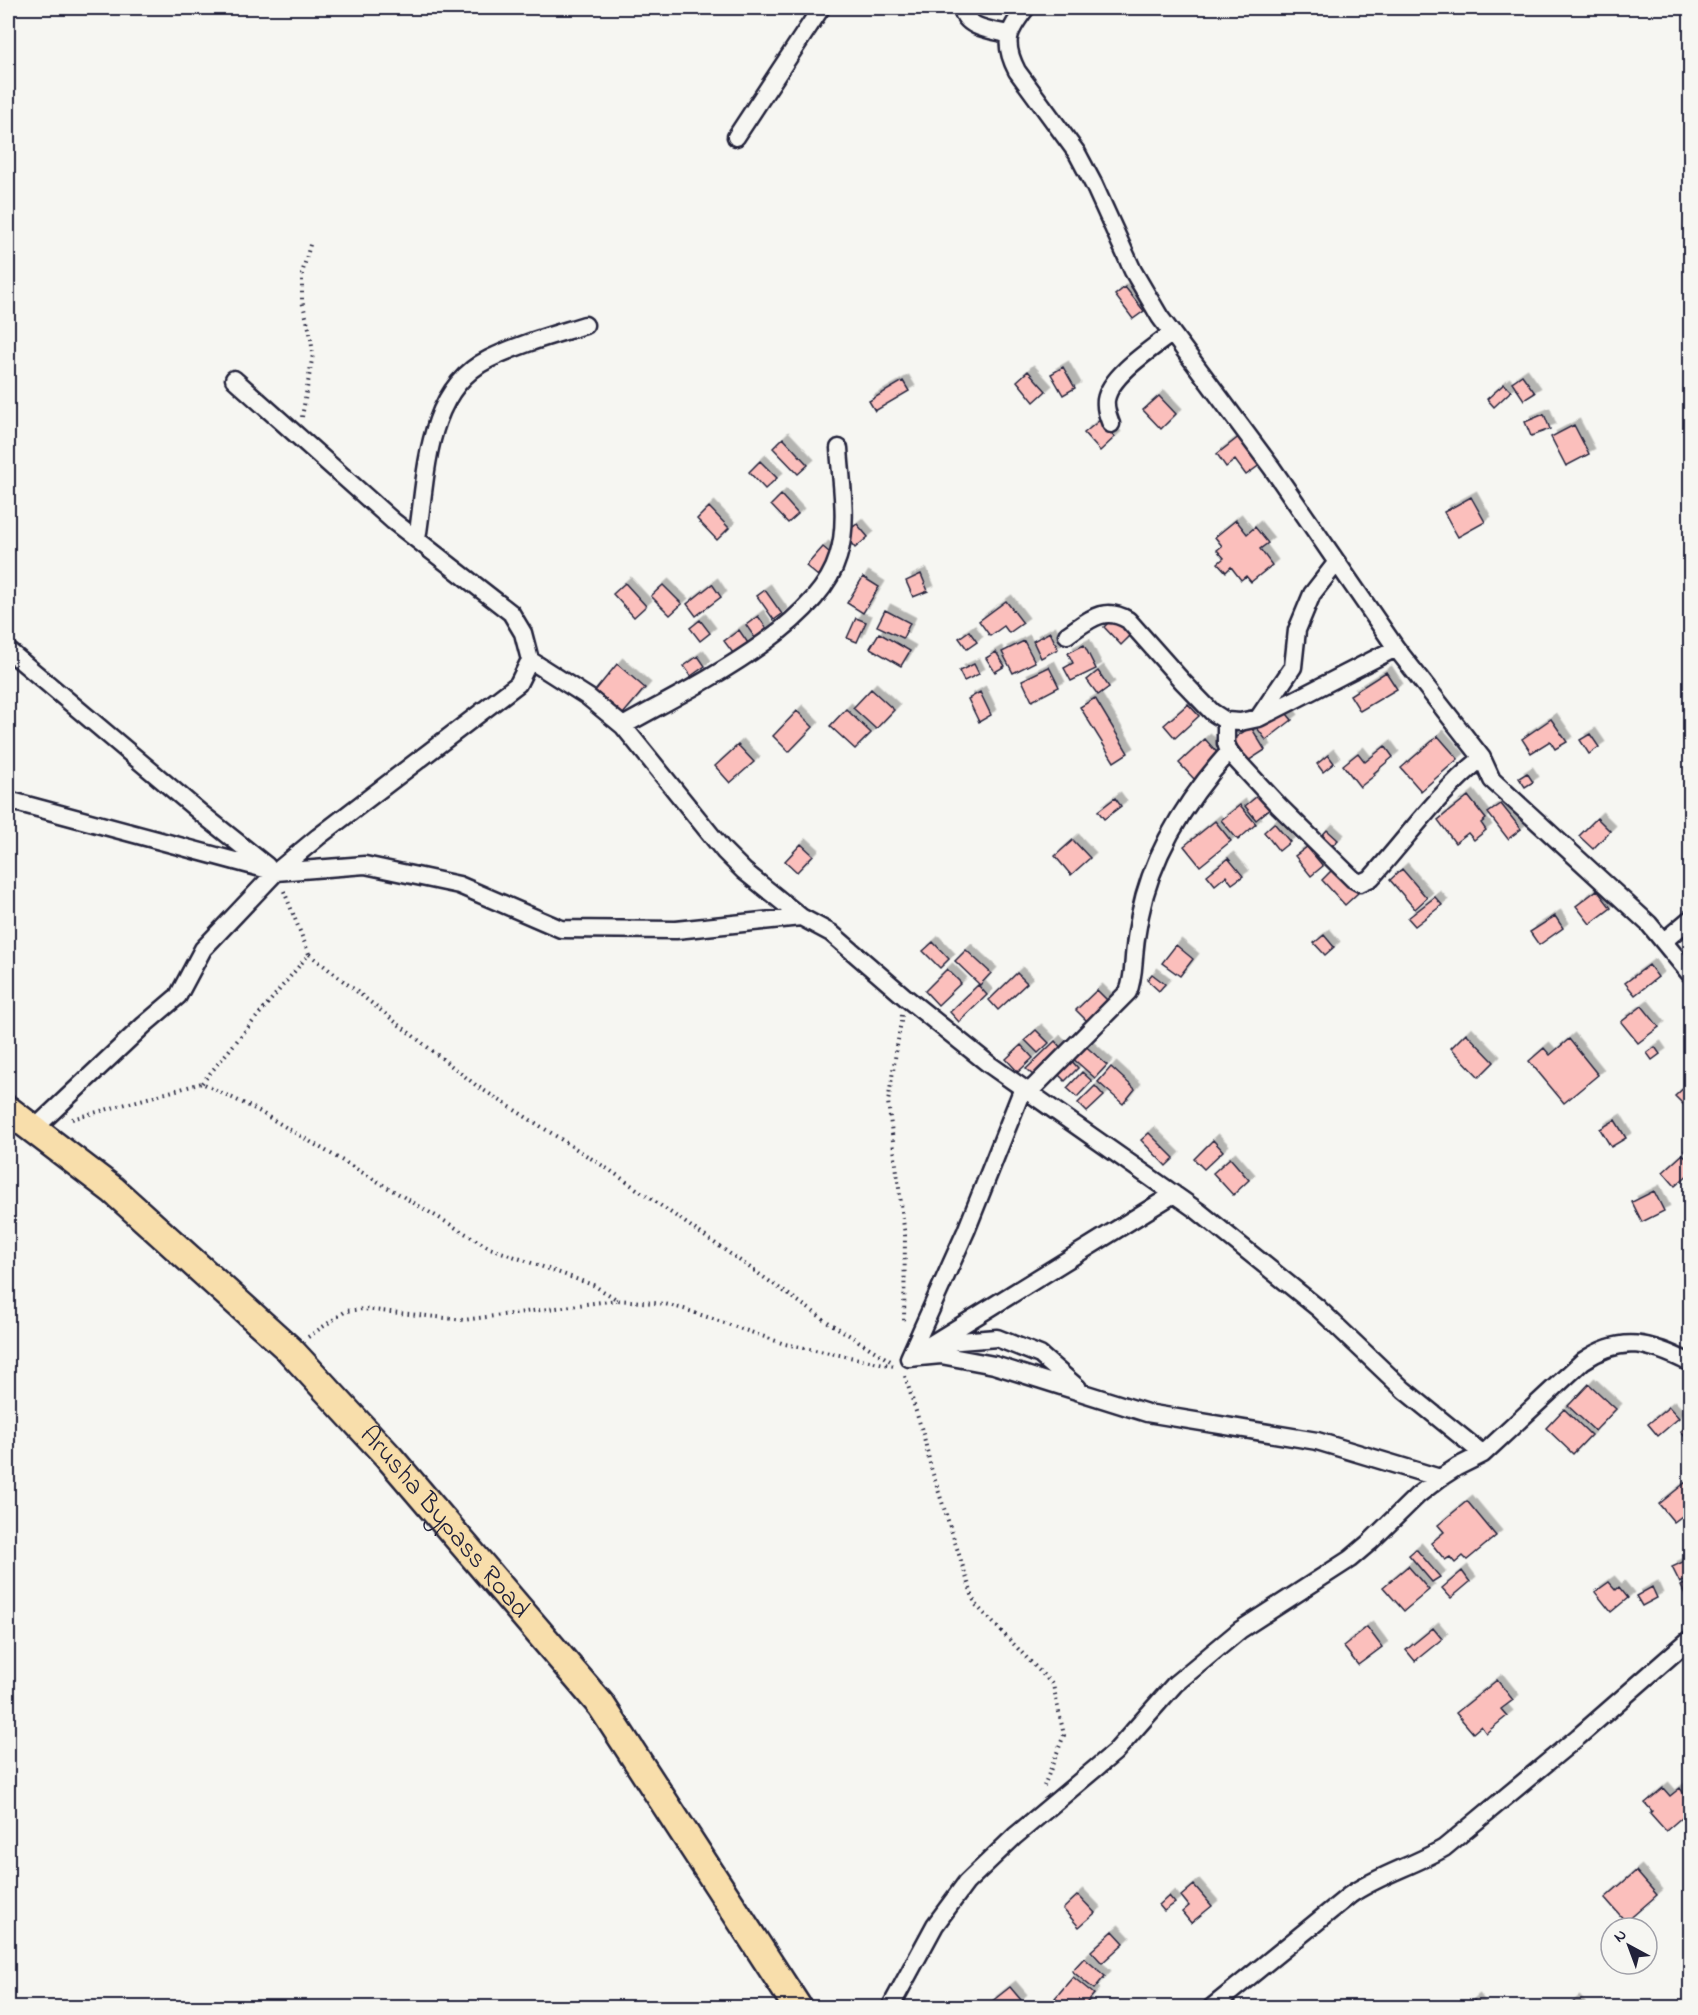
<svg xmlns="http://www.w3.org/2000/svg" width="1698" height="2015" font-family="'Indie Flower',sans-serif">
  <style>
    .building { fill: #fbbfbc; stroke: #22223b; stroke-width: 1.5; filter: url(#shadow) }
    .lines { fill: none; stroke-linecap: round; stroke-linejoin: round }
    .minor-casing { stroke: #22223b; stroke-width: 21 }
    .primary-casing { stroke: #22223b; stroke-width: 32 }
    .path { stroke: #22223b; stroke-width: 4; stroke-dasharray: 1.5 4.5; stroke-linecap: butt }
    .minor { stroke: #f6f6f2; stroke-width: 16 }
    .primary { stroke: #f8deab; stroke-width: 27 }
    .labels { text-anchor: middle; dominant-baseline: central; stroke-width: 4.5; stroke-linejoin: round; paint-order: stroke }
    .street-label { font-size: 27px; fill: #22223b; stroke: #f6f6f2 }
  </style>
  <defs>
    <filter id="shadow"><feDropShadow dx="5.5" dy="-5.5" stdDeviation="0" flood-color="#0004"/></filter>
  </defs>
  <rect width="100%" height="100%" fill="#f6f6f2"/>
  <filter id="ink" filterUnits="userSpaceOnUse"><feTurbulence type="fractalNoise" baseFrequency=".0167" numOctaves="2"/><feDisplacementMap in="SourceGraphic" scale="12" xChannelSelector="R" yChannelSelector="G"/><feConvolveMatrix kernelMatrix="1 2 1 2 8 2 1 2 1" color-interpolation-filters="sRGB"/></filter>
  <g filter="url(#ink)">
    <path class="building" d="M1125,287l19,24 -11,8 -18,-24z
      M1063,367l12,21 -12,7 -12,-21z
      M1028,371l18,20 -12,11 -17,-21z
      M1522,375l13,18 -11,7 -12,-18z
      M903,381l6,10 -34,20 -6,-10z
      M1504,384l7,7 -17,16 -7,-8z
      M1159,396l17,18 -15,15 -18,-19z
      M1544,414l6,15 -19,7 -6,-14z
      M1100,420l15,17 -15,14 -16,-18z
      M1574,425l15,29 -23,12 -15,-29z
      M1240,436l21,28 -15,11 -11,-15 -9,7 -9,-13z
      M783,438l25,27 -10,9 -25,-26z
      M760,461l17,17 -12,11 -16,-17z
      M781,495l17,19 -10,9 -17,-18z
      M1471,497l14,25 -27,15 -14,-25z
      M709,507l20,21 -12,12 -20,-21z
      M1236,520l11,14 8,-7 13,16 -8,6 12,16 -21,17 -5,-6 -5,4 -10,-13 -5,5 -8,-9 6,-5 -7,-8 5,-4 -7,-9z
      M857,524l11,13 -13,11 -11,-14z
      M823,547l12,10 -17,19 -12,-10z
      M921,574l7,17 -15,6 -7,-16z
      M863,577l16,10 -16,26 -16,-10z
      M625,583l21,23 -12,11 -21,-23z
      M712,584l9,13 -25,19 -9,-12z
      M663,585l19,19 -12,11 -19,-19z
      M765,590l17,24 -8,6 -17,-24z
      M1006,601l17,22 -14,10 -5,-7 -14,10 -11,-15z
      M885,610l25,13 -7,15 -26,-12z
      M758,616l9,13 -12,9 -9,-13z
      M1114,617l17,18 -10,10 -17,-18z
      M856,618l10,4 -9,20 -10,-4z
      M700,620l10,13 -10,8 -10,-13z
      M739,630l9,13 -15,10 -9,-12z
      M969,631l8,11 -10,7 -8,-11z
      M1050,632l8,17 -17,9 -8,-17z
      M879,633l31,18 -9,15 -31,-18z
      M1024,641l11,21 -22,11 -11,-21z
      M1084,645l12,24 -25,12 -7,-13 9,-5 -5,-10z
      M996,652l9,14 -10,6 -9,-14z
      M698,656l7,10 -14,10 -7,-10z
      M617,664l28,24 -22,26 -28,-23z
      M974,664l5,10 -15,7 -5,-10z
      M1049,667l10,20 -27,14 -10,-21z
      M1098,671l11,16 -11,8 -11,-15z
      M1386,672l11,17 -37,22 -10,-16z
      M871,689l23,21 -18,19 -23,-21z
      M980,692l11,23 -12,7 -11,-23z
      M1095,698l33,55 -14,9 -34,-55z
      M1188,704l11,12 -24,22 -11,-13z
      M846,709l25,24 -16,16 -25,-23z
      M1283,709l9,11 -26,20 -9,-12z
      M797,711l16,16 -24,25 -16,-16z
      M1551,719l16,23 -12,7 -5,-8 -19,12 -9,-14z
      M1251,727l14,23 -17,11 -15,-22z
      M1590,734l9,13 -10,7 -9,-14z
      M1438,736l20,23 -37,32 -20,-23z
      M1205,739l15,17 -25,24 -16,-17z
      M738,745l16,17 -24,21 -15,-17z
      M1385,746l8,11 -19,16 1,2 -15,12 -17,-22 15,-12 7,9z
      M1328,755l6,8 -11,9 -6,-8z
      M1527,773l6,9 -8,5 -6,-9z
      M1261,793l11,14 -16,13 -11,-14z
      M1468,796l18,23 -5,4 5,7 -12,10 -6,-7 -13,10 -17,-23z
      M1115,798l6,8 -17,13 -6,-8z
      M1501,804l20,25 -13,10 -20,-26z
      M1240,805l16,19 -18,16 -17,-20z
      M1597,818l13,13 -17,18 -14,-13z
      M1215,821l16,20 -31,25 -16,-20z
      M1274,823l16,19 -11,9 -15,-19z
      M1327,830l11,10 -9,9 -11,-9z
      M1073,840l17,18 -19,17 -16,-19z
      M801,844l12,11 -16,17 -12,-11z
      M1307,847l16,19 -12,10 -16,-20z
      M1228,858l15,18 -11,8 -6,-8 -11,9 -8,-10z
      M1334,868l24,25 -13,12 -23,-25z
      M1402,869l25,29 -12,11 -25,-29z
      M1597,890l14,18 -21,16 -14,-18z
      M1435,897l7,8 -27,21 -7,-8z
      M1555,916l8,12 -24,17 -9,-13z
      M1324,935l10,12 -9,8 -11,-12z
      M933,942l16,17 -9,9 -17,-17z
      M1176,945l17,14 -13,17 -18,-13z
      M966,950l25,23 -11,12 -25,-24z
      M1649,965l9,12 -23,18 -10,-12z
      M947,969l14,14 -23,22 -13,-14z
      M1017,973l10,10 -29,27 -9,-10z
      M1152,974l13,10 -6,7 -12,-11z
      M978,985l9,10 -28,27 -9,-10z
      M1097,990l11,11 -21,20 -11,-11z
      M1642,1006l17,21 -21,16 -17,-21z
      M1036,1030l13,13 -11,10 -13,-13z
      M1466,1033l28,29 -15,15 -28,-29z
      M1569,1039l29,36 -34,28 -35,-42 15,-13 6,7z
      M1055,1041l7,8 -28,27 -8,-7z
      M1082,1043l25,22 -12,13 -25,-22z
      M1021,1045l12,13 -15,14 -12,-13z
      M1655,1047l5,7 -8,6 -5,-7z
      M1069,1058l9,10 -13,13 -10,-10z
      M1111,1067l24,22 -12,15 -25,-22z
      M1082,1072l10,9 -15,16 -10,-9z
      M1689,1083l1,16 -6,6 -9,-9z
      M1095,1086l9,10 -17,16 -9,-9z
      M1615,1120l11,18 -15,9 -11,-18z
      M1149,1133l25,25 -8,8 -25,-26z
      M1213,1140l10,11 -19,18 -10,-10z
      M1690,1145v12l-6,-7z
      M1683,1154l7,8v11l-15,13 -12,-14z
      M1230,1158l19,22 -16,15 -20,-22z
      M1654,1191l10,20 -22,11 -10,-20z
      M1589,1384l27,25 -21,22 -27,-25z
      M1669,1407l10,11 -21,18 -10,-12z
      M1564,1409l27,26 -18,19 -27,-26z
      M1690,1423v19l-9,-11z
      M1686,1482l4,5v23l-16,12 -15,-18z
      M1467,1501l29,35 -29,24 -4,-4 -8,7 -5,-6 -5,3 -14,-17 13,-11 -6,-7z
      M1416,1549l24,28 -8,5 -23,-27z
      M1687,1560l3,7v11l-10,5 -8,-16z
      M1408,1566l21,24 -25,21 -21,-24z
      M1462,1571l8,11 -19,16 -9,-10z
      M1690,1581v16l-3,2 -6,-13z
      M1609,1582l7,8 3,-3 9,11 -17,14 -16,-20z
      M1652,1587l5,11 -15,8 -6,-10z
      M1367,1627l15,20 -24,18 -15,-19z
      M1433,1628l9,11 -27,22 -9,-11z
      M1497,1680l16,20 -12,9 6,7 -21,17 -5,-7 -8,7 -17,-20z
      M1663,1788l7,8 10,-8 10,14v8l-24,21 -16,-18 2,-2 -7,-8z
      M1636,1871l21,24 -31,27 -21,-24z
      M1194,1885l18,21 -21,17 -9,-11 7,-6 -8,-10z
      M1078,1895l17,18 -16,14 -16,-18z
      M1169,1896l6,7 -11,8 -5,-6z
      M1113,1931l11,12 -22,20 -11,-12z
      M1084,1958l21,18 -11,13 -22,-18z
      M1073,1977l21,17 -12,14h-16l-11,-10z
      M1010,1987l11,13 -9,8h-16l-5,-6z
      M1474,2000l6,8h-15z
      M1574,2002l5,6h-12z"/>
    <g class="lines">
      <defs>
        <path id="minor" d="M962,8c3,20 29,22 46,26
          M1026,8c-18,23 -24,34 -9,63l60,82 17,32 39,86 27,46 112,151 124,180 86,110 10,22 157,144 41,50
          M736,137l85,-129
          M1111,424c-3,-8 -6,-15 -5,-24 4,-25 47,-52 66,-67
          M417,539c10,-61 7,-148 72,-180 30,-15 64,-24 96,-34
          M1067,635c21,-14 36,-30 61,-15l55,62 29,30 14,9 14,1 19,-4 137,-70
          M8,650l194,164 65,52
          M530,660l58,37 35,29 101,125 20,20 57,46 30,16 74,64 85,68 208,146 120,97 86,82 79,64
          M1259,717l34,-50 4,-37 15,-36 25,-32
          M1226,721v22l3,9 50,54 74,73 7,4 11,-5c37,-41 67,-85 111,-120
          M623,726c63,-36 194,-97 215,-169 11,-34 3,-74 1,-109
          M8,800l268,72 89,-7 94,20 102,44 115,1 125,-13
          M1664,941l26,-22
          M1029,1092l99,-100c6,-14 5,-30 7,-45 1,-11 3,-21 5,-32 12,-62 48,-117 89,-163
          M34,1129l110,-104 34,-29 25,-47 73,-77 42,-35 200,-153 12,-24 -7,-27 -12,-20 -118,-92 -159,-142
          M937,1346l10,-4 50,-4 43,17 38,33
          M912,1356l262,-162
          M909,1358l32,-3 53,10 153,48 170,28 123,37
          M909,1358l57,-127 57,-143
          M890,2008l45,-83 31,-42 49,-47 100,-84 60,-68 65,-54 110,-71 20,-17 48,-47 22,-17 17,-11 26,-13 100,-93c39,-27 67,-18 107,2
          M1211,2008l139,-113c29,-20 63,-29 94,-47l134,-111 112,-98"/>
        <g id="primary">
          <path id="s1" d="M8,1110l105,80 176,159 99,107 213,249 197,303"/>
        </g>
      </defs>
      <use href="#minor" class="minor-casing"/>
      <use href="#primary" class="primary-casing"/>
      <path class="path" d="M302,417l11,-63 -3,-22 -8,-31v-27l9,-33
        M284,891l25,63
        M902,1015l-14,87 17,133 -1,89
        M202,1083l107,-129 168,132 134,85 217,151 64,40
        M72,1119l130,-36 53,26 235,139 103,37 25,15 47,4 19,5 101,35 109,22
        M308,1337l38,-26 17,-2 101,11 153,-20
        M905,1376l19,61 7,31 44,136 78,81 11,50 -20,51"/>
      <use href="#minor" class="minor"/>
      <use href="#primary" class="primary"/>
    </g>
  </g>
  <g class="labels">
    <g class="street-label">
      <text stroke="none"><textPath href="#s1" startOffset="602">Arusha Bypass Road</textPath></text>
    </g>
  </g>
  <rect width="1698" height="2015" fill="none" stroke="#f6f6f2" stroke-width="30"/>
  <rect x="15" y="15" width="1668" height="1985" fill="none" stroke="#22223b" stroke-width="2" filter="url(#ink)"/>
  <g transform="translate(1629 1946) rotate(319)"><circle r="28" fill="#f6f6f2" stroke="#a1a1a9" stroke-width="1.5"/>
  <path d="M0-4.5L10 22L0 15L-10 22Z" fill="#22223b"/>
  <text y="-9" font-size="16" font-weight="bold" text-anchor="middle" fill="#22223b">N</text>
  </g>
</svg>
